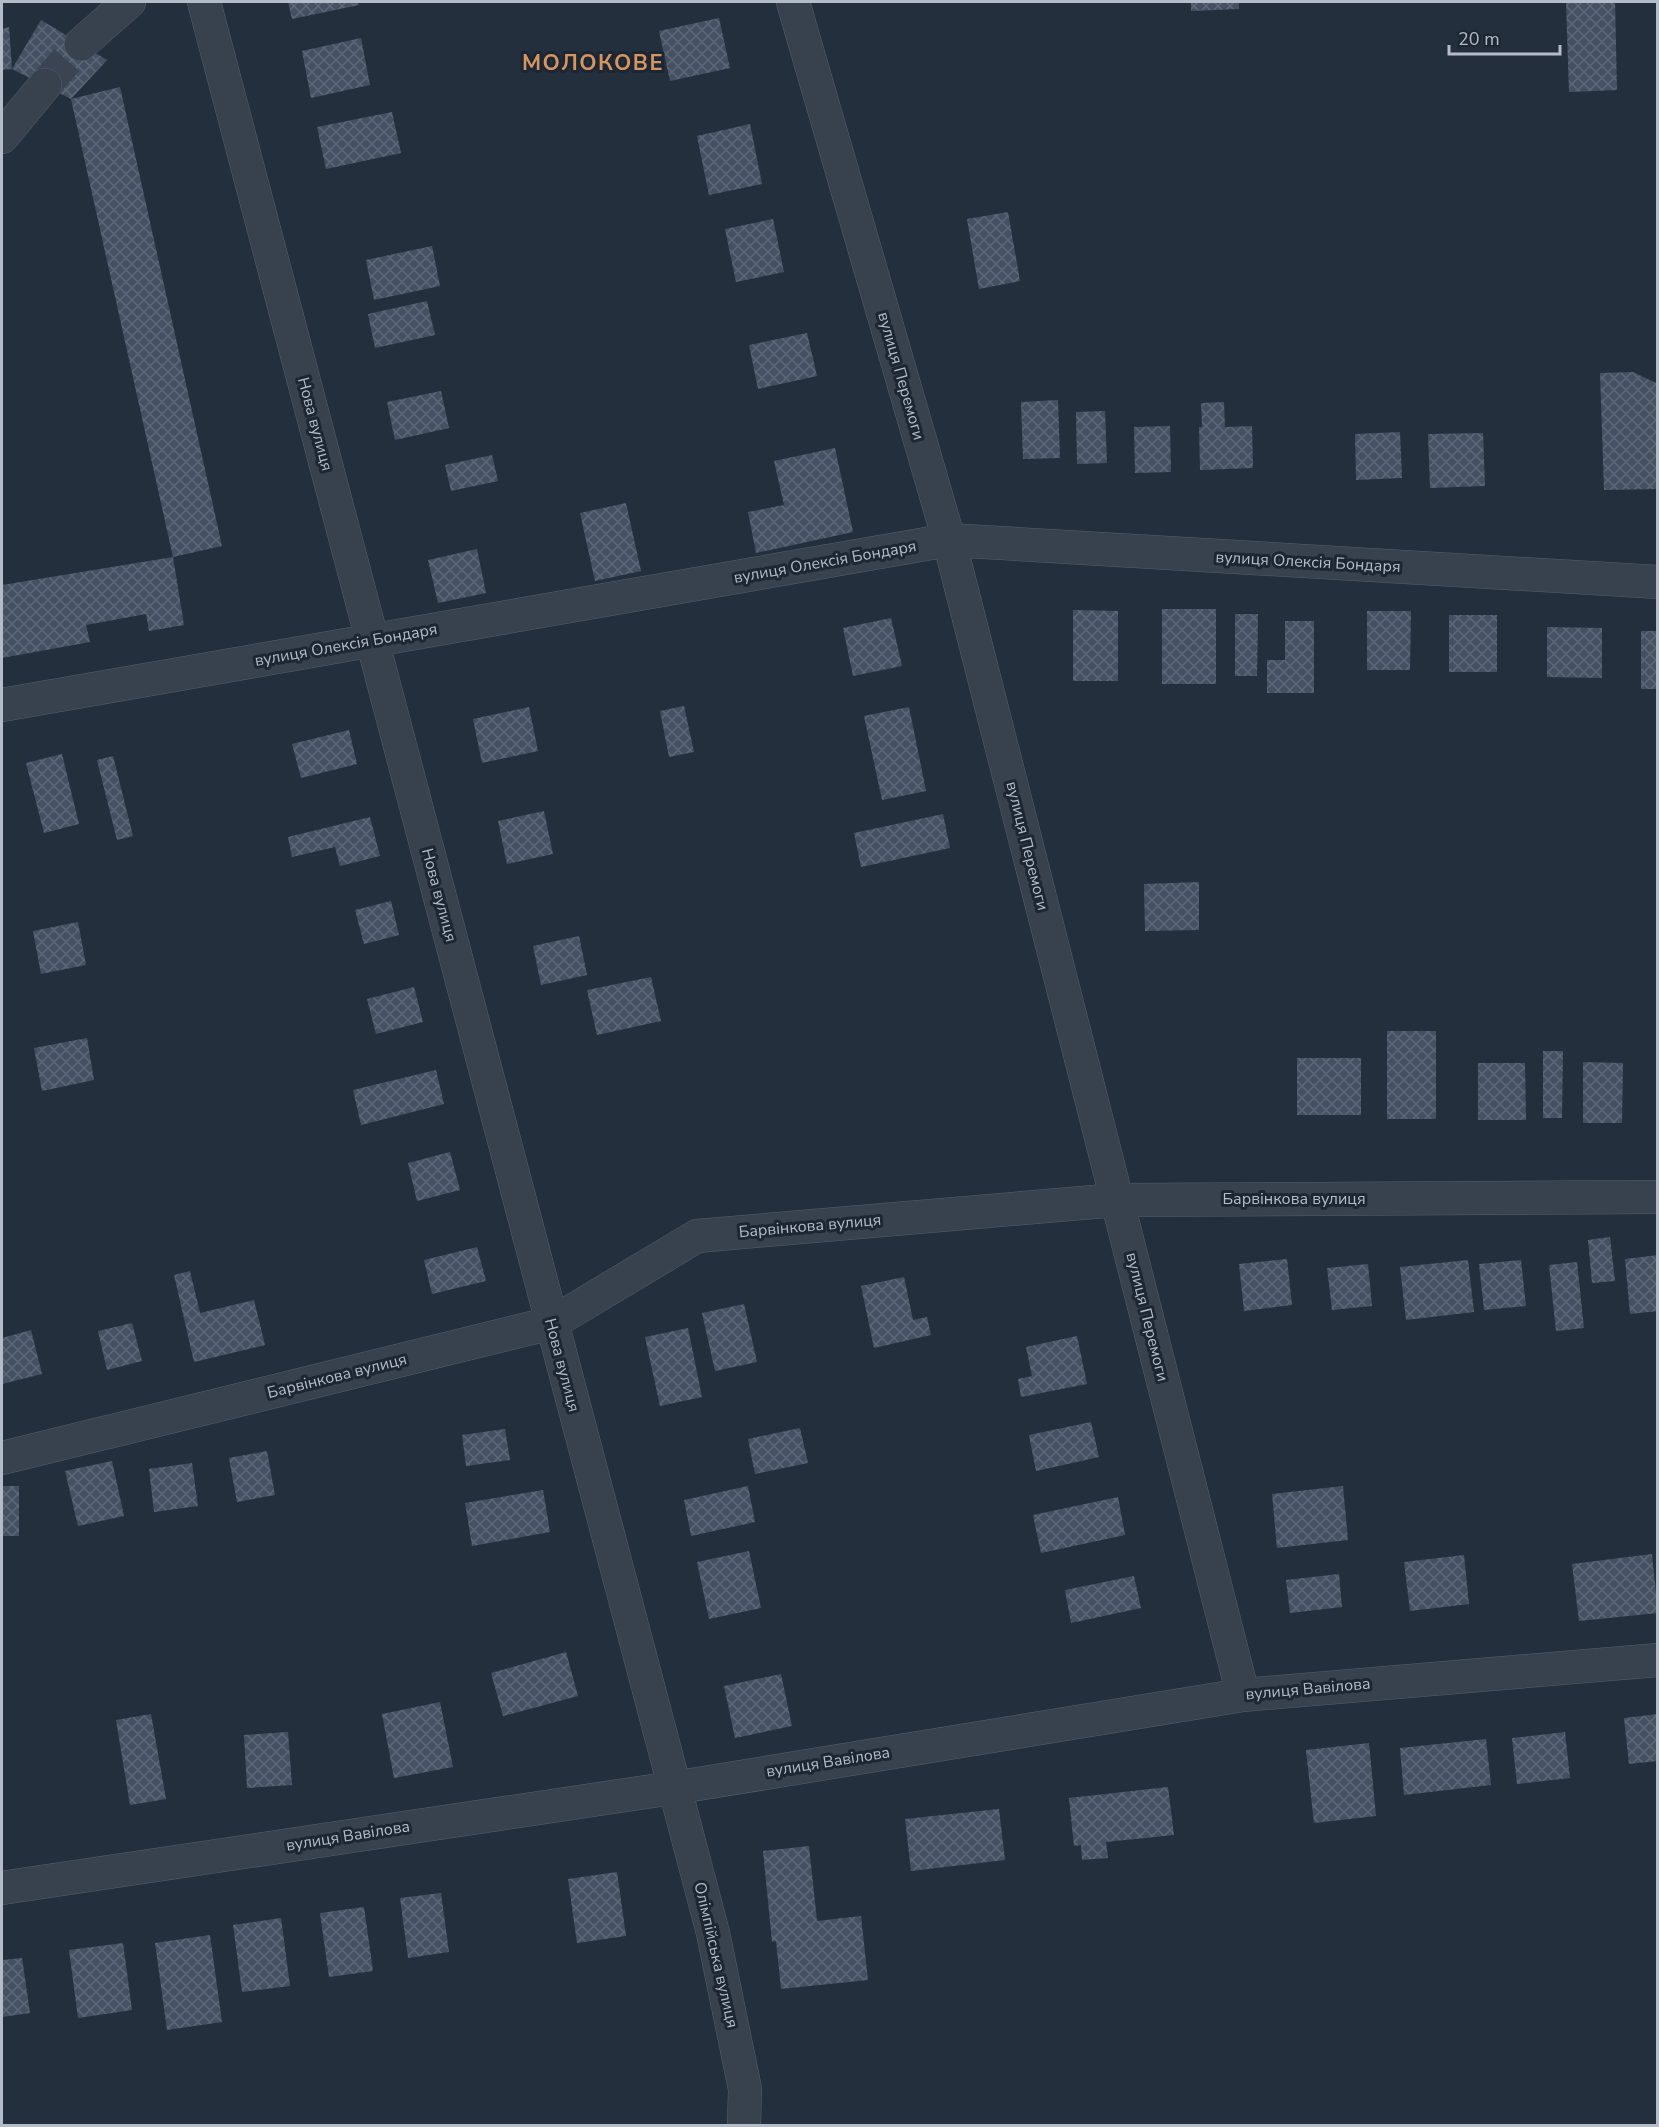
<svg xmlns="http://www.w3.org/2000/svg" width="1659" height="2127" font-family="'Nunito Sans',sans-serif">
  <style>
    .building { fill: url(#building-cross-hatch) }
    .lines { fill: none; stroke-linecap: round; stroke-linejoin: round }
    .minor-tunnel { stroke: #3a4453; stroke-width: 33; stroke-dasharray: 33 16; stroke-linecap: butt }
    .minor-casing { stroke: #565f6c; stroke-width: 34 }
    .minor { stroke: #38414e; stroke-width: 33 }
    .labels { text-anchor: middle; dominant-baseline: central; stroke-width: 6; stroke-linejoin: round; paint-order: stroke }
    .street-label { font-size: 16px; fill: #b4bcc9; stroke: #1d2633 }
    .district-label { font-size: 22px; font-weight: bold; letter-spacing: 1.5px; fill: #d59563; stroke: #1d2633 }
  </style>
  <defs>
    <pattern id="building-cross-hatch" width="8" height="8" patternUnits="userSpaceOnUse" patternTransform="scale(1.5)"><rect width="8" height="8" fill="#455162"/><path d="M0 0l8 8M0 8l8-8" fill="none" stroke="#5d6877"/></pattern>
  </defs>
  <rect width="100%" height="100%" fill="#242f3e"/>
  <path class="building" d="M288,2h70l1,3 -67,14z
    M1191,2h48v7l-48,2z
    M1566,2h49l2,88 -48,2z
    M719,18l11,50 -60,13 -11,-50z
    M41,20l66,40 -36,39 -59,-30z
    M9,27l3,42 -10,1v-41z
    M361,38l9,47 -59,13 -9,-47z
    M120,87l102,459 -49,11 -102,-458z
    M392,112l9,41 -75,16 -9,-42z
    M750,124l12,60 -53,11 -12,-59z
    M1008,212l12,69 -41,8 -12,-70z
    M773,219l11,53 -48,10 -11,-53z
    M432,246l8,40 -66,14 -8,-40z
    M427,301l8,34 -60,13 -7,-34z
    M807,333l10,43 -59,13 -9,-44z
    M1633,372l25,12v105l-54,1 -4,-117z
    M441,391l8,37 -54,12 -8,-38z
    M1058,400l2,58 -37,1 -2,-57z
    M1224,402l1,25 27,-1 1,42 -53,2 -1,-43h3l-1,-24z
    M1105,411l2,52 -30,1 -1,-52z
    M1170,426l1,46 -36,1 -1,-46z
    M1400,432l2,46 -46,2 -1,-46z
    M1483,433l2,53 -55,2 -2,-54z
    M835,448l18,84 -97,21 -8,-41 36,-7 -10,-44z
    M492,455l6,26 -47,10 -6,-26z
    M626,503l15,68 -46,10 -15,-68z
    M477,549l9,44 -48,10 -10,-43z
    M173,557l11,68 -35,6 -3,-17 -60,11 4,17 -88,16v-73z
    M1162,609h54v75h-54z
    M1073,610l45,1v70h-45z
    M1367,611h44l-1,59h-43z
    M1235,614h23l-1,62h-22z
    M1449,615h48v57h-48z
    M891,618l11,48 -49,10 -10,-48z
    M1285,621h29v72h-47v-33h18z
    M1547,627l55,1v50l-55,-1z
    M1641,631h17v58h-17z
    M684,706l10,46 -25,5 -9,-46z
    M529,707l9,44 -56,12 -9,-44z
    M909,707l17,84 -44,9 -18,-84z
    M349,730l8,34 -56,14 -9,-34z
    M62,754l17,70 -35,9 -18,-70z
    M113,756l20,80 -16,4 -20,-80z
    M544,811l9,43 -46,10 -9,-43z
    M943,814l7,34 -89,19 -7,-34z
    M370,817l10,39 -40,10 -5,-19 -43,10 -4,-20z
    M1199,882v48l-54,1 -1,-47z
    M391,901l8,34 -35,9 -9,-34z
    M78,922l8,43 -45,9 -8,-43z
    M579,936l8,39 -46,10 -8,-39z
    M651,977l10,44 -64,14 -10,-45z
    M414,987l9,35 -47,12 -9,-35z
    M1387,1031h49v88h-49z
    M87,1038l7,42 -52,11 -8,-43z
    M1543,1051h20l-1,67h-19z
    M1297,1058h64v57h-64z
    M1583,1062l40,1 -1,60h-39z
    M1478,1063h47l1,57h-48z
    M436,1070l8,34 -83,21 -8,-35z
    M450,1152l10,38 -43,11 -9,-38z
    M1610,1237l5,44 -23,2 -4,-43z
    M477,1247l9,34 -54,13 -8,-34z
    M1658,1255v56l-28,3 -5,-55z
    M1287,1259l5,46 -48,6 -5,-47z
    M1468,1260l6,52 -68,8 -6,-53z
    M1521,1260l5,46 -42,4 -5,-46z
    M1577,1262l7,66 -28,3 -7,-66z
    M1368,1264l4,42 -40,4 -5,-42z
    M190,1271l10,42 54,-13 11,45 -71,17 -20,-87z
    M904,1277l9,43 14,-3 4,18 -57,13 -13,-62z
    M744,1304l13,58 -42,9 -13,-58z
    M132,1323l10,38 -35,9 -9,-39z
    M688,1328l14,69 -42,9 -15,-69z
    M31,1330l11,44 -40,10v-46z
    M1077,1336l10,48 -66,13 -3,-18 14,-3 -6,-29z
    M1091,1422l8,35 -63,14 -7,-36z
    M800,1428l8,35 -53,11 -7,-35z
    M505,1429l5,31 -44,6 -4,-31z
    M267,1451l8,44 -38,7 -8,-44z
    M112,1461l12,55 -46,10 -13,-55z
    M192,1463l6,43 -44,6 -5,-43z
    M2,1486h17v50h-17z
    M748,1486l7,36 -64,14 -7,-36z
    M1343,1486l5,54 -71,8 -5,-54z
    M543,1490l7,42 -78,14 -7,-43z
    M1118,1497l7,38 -84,18 -8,-38z
    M749,1551l12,57 -52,11 -12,-57z
    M1652,1554l6,59 -79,8 -7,-57z
    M1464,1555l5,49 -59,7 -6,-49z
    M1339,1574l3,33 -52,6 -4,-33z
    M1134,1576l7,32 -70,15 -6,-33z
    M566,1652l12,44 -75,20 -12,-43z
    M781,1674l11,52 -57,12 -11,-52z
    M440,1702l13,65 -59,11 -12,-64z
    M151,1714l15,85 -36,6 -14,-85z
    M1658,1714v47l-29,3 -5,-46z
    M288,1732l4,53 -45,3 -3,-53z
    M1565,1732l5,46 -53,6 -5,-46z
    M1486,1739l5,46 -87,10 -4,-47z
    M1369,1743l7,73 -62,7 -8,-73z
    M1168,1787l6,48 -68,7 2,16 -26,2 -1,-15 -7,1 -5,-48z
    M999,1809l6,51 -94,11 -6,-52z
    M809,1846l8,75 44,-5 7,64 -87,9 -5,-48 -4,1 -9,-91z
    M617,1872l9,64 -49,7 -9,-64z
    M441,1893l8,59 -41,6 -8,-60z
    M364,1907l9,64 -44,6 -9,-64z
    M281,1918l9,68 -48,6 -9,-67z
    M210,1935l12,87 -55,8 -12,-87z
    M123,1943l9,67 -54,8 -9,-68z
    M22,1958l8,55 -28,4v-57z"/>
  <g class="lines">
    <path class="minor-tunnel" d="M45,85l36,-41"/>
    <defs>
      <path id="minor" d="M204,2l509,1931 32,156 -1,37
        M793,2l156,538 294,1155
        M81,44l48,-42
        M2,137l43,-52
        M2,705l947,-165 709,42
        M2,1458l550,-135 145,-87 420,-36 541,-3
        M2,1888l671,-100 570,-93 415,-35"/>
    </defs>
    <use href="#minor" class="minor-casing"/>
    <use href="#minor" class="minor"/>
  </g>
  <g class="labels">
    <g class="street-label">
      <text transform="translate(901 376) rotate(74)">вулиця Перемоги</text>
      <text transform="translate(315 424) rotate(75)">Нова вулиця</text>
      <text transform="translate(825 562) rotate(-10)">вулиця Олексія Бондаря</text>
      <text transform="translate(1308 562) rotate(3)">вулиця Олексія Бондаря</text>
      <text transform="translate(346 645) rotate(-10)">вулиця Олексія Бондаря</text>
      <text transform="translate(1027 846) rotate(76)">вулиця Перемоги</text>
      <text transform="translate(439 895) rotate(75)">Нова вулиця</text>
      <text x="1294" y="1199">Барвінкова вулиця</text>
      <text transform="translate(810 1226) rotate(-5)">Барвінкова вулиця</text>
      <text transform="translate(1147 1317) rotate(76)">вулиця Перемоги</text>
      <text transform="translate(562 1365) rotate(75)">Нова вулиця</text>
      <text transform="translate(337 1376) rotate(-14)">Барвінкова вулиця</text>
      <text transform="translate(1308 1689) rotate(-5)">вулиця Вавілова</text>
      <text transform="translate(828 1762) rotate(-9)">вулиця Вавілова</text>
      <text transform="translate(348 1836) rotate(-9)">вулиця Вавілова</text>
      <text transform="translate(716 1955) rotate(77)">Олімпійська вулиця</text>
    </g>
    <g class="district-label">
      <text x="593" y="63">МОЛОКОВЕ</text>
    </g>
  </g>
  <rect width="1659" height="2127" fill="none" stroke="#b4bcc9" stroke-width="6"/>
  <path d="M1449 45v9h111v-9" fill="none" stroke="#b4bcc9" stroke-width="3"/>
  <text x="1458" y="45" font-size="18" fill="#b4bcc9" stroke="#1d2633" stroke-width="4.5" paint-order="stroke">20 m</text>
</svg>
